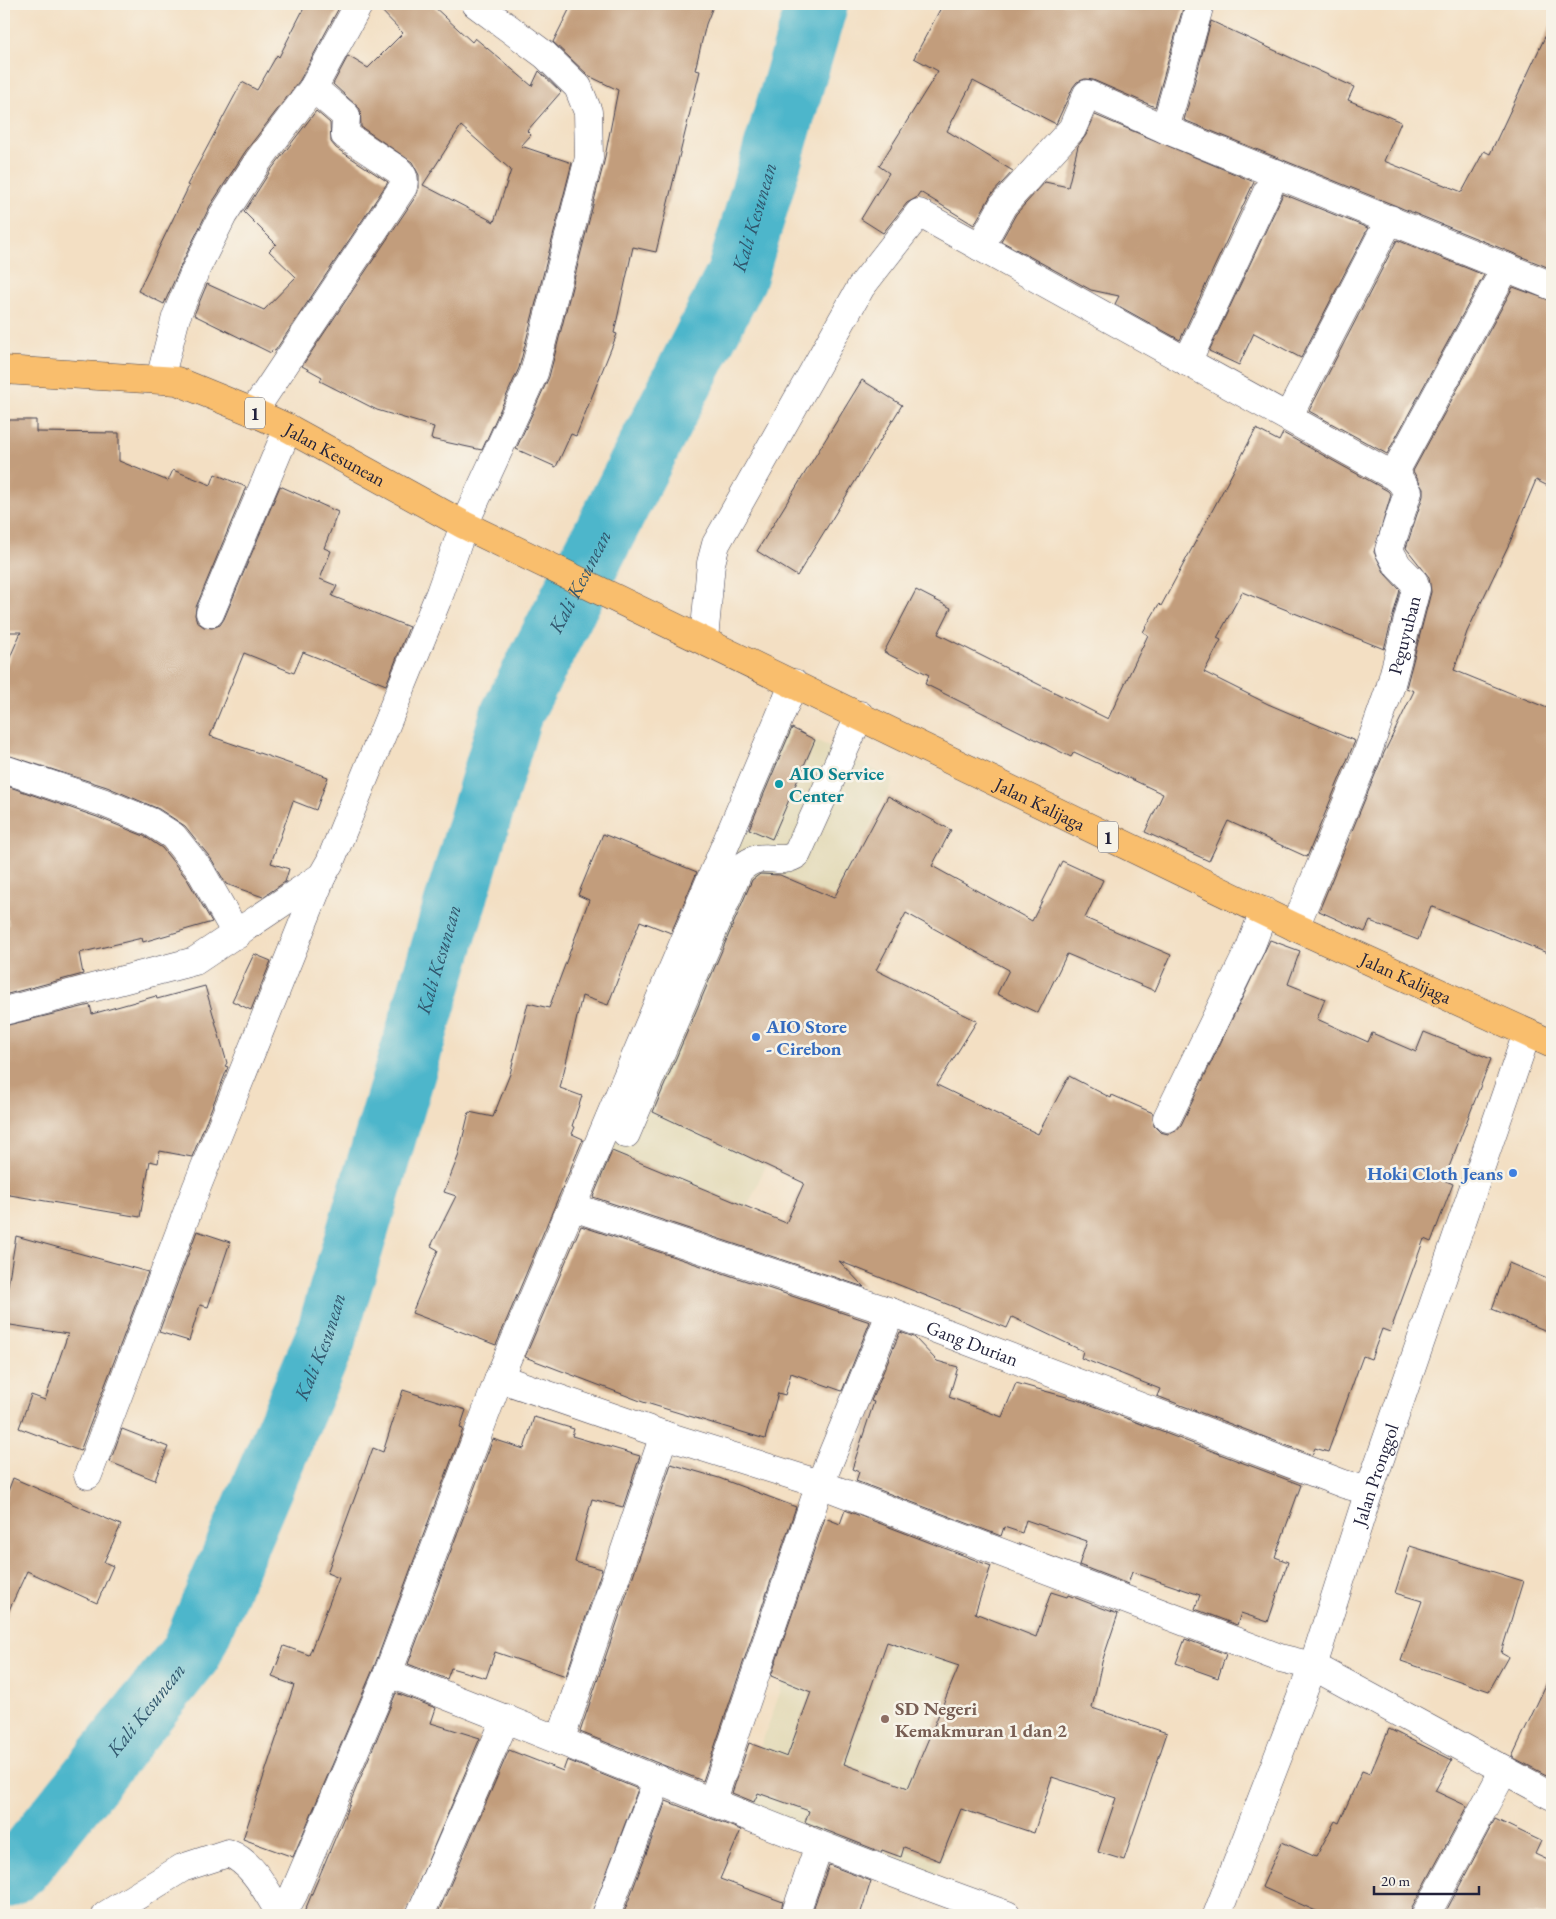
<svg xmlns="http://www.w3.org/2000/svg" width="1556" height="1919" font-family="'EB Garamond',serif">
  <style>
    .built { fill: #e4dbba }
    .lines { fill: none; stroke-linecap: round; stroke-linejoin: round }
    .river { stroke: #4db6cb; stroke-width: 62 }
    .building { fill: #c29d7b; fill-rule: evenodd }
    .minor-casing { stroke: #413e4f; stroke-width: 29 }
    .highway-casing { stroke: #413e4f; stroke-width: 29 }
    .minor { stroke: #fff; stroke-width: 28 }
    .highway { stroke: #f9be6d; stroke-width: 28 }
    .culture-dot { fill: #0f9aa8; stroke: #f7f3e8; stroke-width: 2 }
    .shop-dot { fill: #3f7fe0; stroke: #f7f3e8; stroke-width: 2 }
    .education-dot { fill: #8d6e63; stroke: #f7f3e8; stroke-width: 2 }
    .labels { text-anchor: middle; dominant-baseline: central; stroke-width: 5; stroke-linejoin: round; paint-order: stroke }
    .shield { fill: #f7f3e8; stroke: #62616f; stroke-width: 1 }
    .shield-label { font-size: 18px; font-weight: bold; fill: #22223b }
    .street-label { font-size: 19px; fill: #22223b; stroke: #f7f3e8 }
    .culture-label { font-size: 19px; font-weight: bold; fill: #0d838f; stroke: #f7f3e8; text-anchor: start }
    .shop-label { font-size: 19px; font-weight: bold; fill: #366cbe; stroke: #f7f3e8; text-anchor: start }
    .education-label { font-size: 19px; font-weight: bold; fill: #785e54; stroke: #f7f3e8; text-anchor: start }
    .water-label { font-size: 20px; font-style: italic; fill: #31566d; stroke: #f7f3e8 }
  </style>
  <rect width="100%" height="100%" fill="#f7f3e8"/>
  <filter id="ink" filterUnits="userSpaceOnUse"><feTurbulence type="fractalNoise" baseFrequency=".02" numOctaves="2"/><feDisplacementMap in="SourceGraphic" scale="10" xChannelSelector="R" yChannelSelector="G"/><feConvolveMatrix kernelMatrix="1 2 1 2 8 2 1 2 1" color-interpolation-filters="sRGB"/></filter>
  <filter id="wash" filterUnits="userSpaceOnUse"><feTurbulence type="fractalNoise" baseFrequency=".0096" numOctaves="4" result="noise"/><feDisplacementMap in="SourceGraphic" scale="20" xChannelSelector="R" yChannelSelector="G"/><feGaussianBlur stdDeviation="1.12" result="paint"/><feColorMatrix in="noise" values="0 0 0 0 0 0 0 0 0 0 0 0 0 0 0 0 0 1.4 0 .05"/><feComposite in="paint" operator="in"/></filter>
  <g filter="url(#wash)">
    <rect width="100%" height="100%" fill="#f3dfc3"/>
    <path class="built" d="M786,725l108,55 -79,153 -47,227 -36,82 -131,-47 -5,-12z
      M828,1558l206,77 -98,240 -196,-71z"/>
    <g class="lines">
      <path class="river" id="s1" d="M4,1878l16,-11 171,-214 134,-313 186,-625 226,-440 80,-271"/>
    </g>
    <g id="blocks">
      <path class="building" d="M306,4h35l-41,76 -55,72 -35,54 -28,57 -18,41 -26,-13 51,-105 -2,-1 55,-103 15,8 20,-35 2,2z
        M375,4h56l41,38 3,-4 57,48 7,-15 22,21 -34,39 4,4 -10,11 51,17 -53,205 -37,82 -51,-11 3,-12 -57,-17 -57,-29 2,-4 -20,-11 114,-170 3,-8v-13l-7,-13 -51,-35 -1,-18 -27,-25 15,-28 20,12 35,-35zM461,126l50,44 -17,52 -71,-37z
        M572,4h142l-8,20 -11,46 5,1 -44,181 -23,-5 -19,86 3,1 -41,102 -5,-2 -15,33 -40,-18 33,-72 55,-215 14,-72 -29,-14 -36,-34z
        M943,4h231l9,4 -28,99 -62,-27 -8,-1 -8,3 -4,5 -17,37 -83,-43 -26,50 66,40 -22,24 -17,30 -54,-33 -4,6 -9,5 -24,30 -22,-14 28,-46 -10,-7 59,-95 -24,-13z
        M1211,21l143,66 -6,13 53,22 -17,39 78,31 22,-41 6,3 62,-132v247l-368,-149z
        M316,111l14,12 1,19 5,6 52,34 -113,169 -3,-1 -1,3 -77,-38 13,-31 57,26 32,-33 -27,-26 7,-7 -32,-32 27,-42z
        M1095,115l159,67 -74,158 -65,-36 4,-8 -28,-6 -90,-49 15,-27 29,-32 23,5 10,-41 8,-11z
        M1283,194l85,34 -67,130 -47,-25 -15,32 -30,-14z
        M1397,240l87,35 -97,179 -78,-43z
        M1513,287l39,14v187l-16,-8 -26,62 -43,90 -13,38 98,40v245l-121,-49 -13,34 -48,-19 -5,11 -46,-21 65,-158 30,-62 -8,-3 25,-96 -2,-15 -23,-29 17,-52v-7l-10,-18z
        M862,380l40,25 -105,171 -40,-25z
        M4,420h32v12l83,1v28l49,20 5,-11 38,15 4,-11 31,13 -50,120 -1,8 2,7 7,5 8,1 8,-3 4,-6 56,-133 58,26 -14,36 7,3 -11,28 17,7 -5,10 77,31 -23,58 -83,-33 -9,21 -50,-20 -34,83 118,41 -12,33 -23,-9 -22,62 18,6 -4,13 -22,15 -37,-13 -14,-24 -27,-34 -26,-17 -52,-22 -103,-33v-83l17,-39h-17z
        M1256,429l23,12 4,-8 105,58 3,4 -17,57 11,22 15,16 -16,59 -142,-57 -25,46 4,2 -17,32 64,32 87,37 -48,116 -79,-36 -19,40 -64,-29 18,-38 -89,-42 -3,5 -146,-73 4,-9 -45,-23 32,-62 35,18 -13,26 170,85 40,-84 -5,-3 16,-28 2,2z
        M792,728l23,12 -43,99 -23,-10z
        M4,785l93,32 47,19 18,12 25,31 25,43 -69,20 -1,-4 -63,15 4,21 -79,21v-69l5,-1 -5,-25z
        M888,796l63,34 -19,36 100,55 30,-60 41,19 -18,38 86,37 -16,36 -88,-37 -29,59 -41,-19 12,-24 -103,-57 -30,57 101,51 -40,64 101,49 31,-58 42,22 1,-3 41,18 1,13 6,6 8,2 8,-3 5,-6 89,-185 30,11 -12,33 37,15 -8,20 51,23 4,-9 44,19 8,-20 67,27 -47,121 9,4 -22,58 -7,-3 -34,93 -8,-3 -11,30 -8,-3 -35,96 -13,-4 -3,7 -155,-59 3,-7 -79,-31 2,-7 -71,-34 -5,11 -168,-67 25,26 -271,-90 19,-46 174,72 18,-40 -151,-71 99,-232 8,-6 20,1 54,23z
        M603,834l94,38 -26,61 -31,-12 -32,84 -26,-9 -22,92 22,8 -10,30 3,1 -3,7 11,5 -87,206 -84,-32 26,-63 -7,-4 25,-50 -12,-4 14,-35 11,-45 24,5 17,-43 18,-71 21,5 40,-108 -11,-5z
        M254,954l17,7 -20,49 -19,-9z
        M205,986l22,77 -2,3 3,1 -36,90 -32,-6 -2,12 -8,-2 -10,56 -136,-23v-168l86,-21 2,9 64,-18 1,3z
        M581,1226l289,96 -28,69 -51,-18 -6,22 -7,-2 -13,46 -122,-37 -118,-45z
        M197,1231l33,11 -22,65 -8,-2 -11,36 -30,-9z
        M16,1236l132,36 -68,179 -61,-23 12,-33 14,5 23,-66 -64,-10v-34l3,1z
        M1509,1263l43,18v52l-60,-24z
        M900,1332l14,5 23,24 21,6 -9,30 53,20 14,-34 65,18 220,84 -26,72 13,5 -20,60 -27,-9 -4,12 -42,-16 5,-14 -68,-23 -4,12 -49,-19 8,-24 -61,-21 -4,13 -18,-6 -3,9 -145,-55 3,-9 -7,-3 22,-67 -3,-1z
        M403,1390l63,20 -6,18 3,1 -89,238 -81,190 -50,-18 51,-154 -22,-8 12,-31 25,9 30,-77 -12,-5 46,-125 10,4z
        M534,1417l40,12 -2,7 68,20 -17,51 -31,-8 -17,63 27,7 -36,107 -71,-24 -9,26 -35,-10 -4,11 -39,-15 85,-225 31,10z
        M122,1429l46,18 -13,33 -45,-18z
        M671,1464l48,14 77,29 -93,274 -123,-49z
        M13,1478l108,47 -17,37 9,4 -16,37 -70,-32 -23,50v-119z
        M845,1510l146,56 -16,47 61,24 15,-45 16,5 1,-2 50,19 -16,48 -10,46 75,25 -43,127 -26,-8 18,-54 -64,-21 -18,56 -73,-24 -21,52 -36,-14 -3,10 -19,-7 -1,2 -76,-30 4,-11 -51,-18 -4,9 -22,-9 17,-50 38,14 24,-65 -40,-16 54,-158 15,6zM887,1642l72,24 -51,122 -64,-24z
        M1410,1546l113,35 -22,72 7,4 -19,34 -88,-30 21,-60 -27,-8z
        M1185,1639l41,15 -8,24 -42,-15z
        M1552,1672v106l-40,-21z
        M396,1693l40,15 -5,15 49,15 -75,177h-102z
        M1389,1729l63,31 -17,31 32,15 -55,102 -2,7h-85l-63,-28 20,-45 34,15 19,-36 4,2 23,-52 8,3z
        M509,1750l54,21 4,-11 71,29 -47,126h-154z
        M666,1801l75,29 -21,49 63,23 -3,13h-157z
        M1495,1819l46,22 -6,13 17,8v53h-108z
        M829,1865l42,16 -11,34h-49z"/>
    </g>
  </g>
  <g filter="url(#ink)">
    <use href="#blocks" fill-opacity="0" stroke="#413e4f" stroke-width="1"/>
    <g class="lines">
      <defs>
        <g id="minor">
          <path d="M1165,129l35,-125"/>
          <path d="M980,247l23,-42 69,-76 15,-35 78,35 387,157"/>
          <path d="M1187,362l89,-189"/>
          <path d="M160,379l16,-62 20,-48 27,-54 35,-54 55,-73 46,-84"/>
          <path d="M253,412l150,-225c2,-8 1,-11 -5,-17l-53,-35 1,-19 -33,-28"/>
          <path d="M1288,417l102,-198"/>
          <path d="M210,613l78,-185"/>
          <path d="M704,640l7,-77 5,-19 145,-257 58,-74 480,266"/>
          <path d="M4,769l98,33 49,20 22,14 27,34 37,65"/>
          <path id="s2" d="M1295,927l72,-173 23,-66 26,-99 -2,-7 -16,-16 -9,-16 19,-58 -9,-13 -2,-11 109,-201"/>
          <path d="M4,1011l191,-50 127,-85 8,-14 110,-269 24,-68 70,-152 55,-215 -1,-46 -10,-25 -33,-32 -69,-51"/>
          <path d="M1167,1118l83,-170 14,-37"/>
          <path d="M626,1134l113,-264c25,-24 38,-2 58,-16l63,-139"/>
          <path id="s3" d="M573,1207l318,105 453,172 25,7"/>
          <path d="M499,1378l165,57 156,49 460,174 33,8 239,130"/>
          <path d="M88,1475l108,-286 126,-313"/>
          <path d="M388,1673c207,79 410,168 619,242"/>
          <path d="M560,1741l104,-306"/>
          <path d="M713,1800l107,-316 71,-172"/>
          <path d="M106,1915l76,-47 46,-15c26,10 39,40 53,62"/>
          <path d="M282,1915l12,-22 94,-220 111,-295 295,-695"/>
          <path d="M420,1915l86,-197"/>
          <path d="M606,1915l52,-136"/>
          <path d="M795,1915l24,-70"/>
          <path id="s4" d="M1217,1915l96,-249 56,-175 158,-458"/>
          <path d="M1426,1915l78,-145"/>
        </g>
        <g id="highway">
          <path id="s5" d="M4,370l173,11 76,31 35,16 176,97 831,402 257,117"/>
        </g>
      </defs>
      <use href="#minor" class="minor-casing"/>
      <use href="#highway" class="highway-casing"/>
      <use href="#minor" class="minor"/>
      <use href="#highway" class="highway"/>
    </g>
  </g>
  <circle class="culture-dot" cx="779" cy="784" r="5"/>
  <g class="shop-dot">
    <circle cx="756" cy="1037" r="5"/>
    <circle cx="1513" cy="1173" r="5"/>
  </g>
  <circle class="education-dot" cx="885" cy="1719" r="5"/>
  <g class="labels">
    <g class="shield">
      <rect x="245" y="397.5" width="20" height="31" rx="4"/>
      <rect x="1098" y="821.5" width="20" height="31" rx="4"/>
    </g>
    <g class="shield-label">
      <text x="255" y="413">1</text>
      <text x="1108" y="837">1</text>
    </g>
    <g class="street-label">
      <text stroke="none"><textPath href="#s5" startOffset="348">Jalan Kesunean</textPath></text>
      <text stroke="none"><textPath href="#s2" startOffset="312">Peguyuban</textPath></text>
      <text stroke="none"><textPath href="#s5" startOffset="1135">Jalan Kalijaga</textPath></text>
      <text stroke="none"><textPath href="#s5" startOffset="1540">Jalan Kalijaga</textPath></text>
      <text stroke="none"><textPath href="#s3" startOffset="422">Gang Durian</textPath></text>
      <text stroke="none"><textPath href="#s4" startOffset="468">Jalan Pronggol</textPath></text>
    </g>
    <g class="culture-label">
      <text x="789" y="773">AIO Service<tspan x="789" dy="22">Center</tspan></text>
    </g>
    <g class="shop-label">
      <text x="766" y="1026">AIO Store<tspan x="766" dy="22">- Cirebon</tspan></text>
      <text x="1503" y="1173" text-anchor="end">Hoki Cloth Jeans</text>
    </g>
    <g class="education-label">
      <text x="895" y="1708">SD Negeri<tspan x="895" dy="22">Kemakmuran 1 dan 2</tspan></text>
    </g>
    <g class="water-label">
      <text stroke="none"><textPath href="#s1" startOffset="1841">Kali Kesunean</textPath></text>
      <text stroke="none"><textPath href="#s1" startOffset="1436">Kali Kesunean</textPath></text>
      <text stroke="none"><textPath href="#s1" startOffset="1031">Kali Kesunean</textPath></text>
      <text stroke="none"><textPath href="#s1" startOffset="626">Kali Kesunean</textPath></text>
      <text stroke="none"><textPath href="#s1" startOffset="221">Kali Kesunean</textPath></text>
    </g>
  </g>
  <rect width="1556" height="1919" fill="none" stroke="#f7f3e8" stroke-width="20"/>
  <path d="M1374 1886v8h105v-8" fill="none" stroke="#22223b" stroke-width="2.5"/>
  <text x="1381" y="1886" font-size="15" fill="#22223b" stroke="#f7f3e8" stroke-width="4" paint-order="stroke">20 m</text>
</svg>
